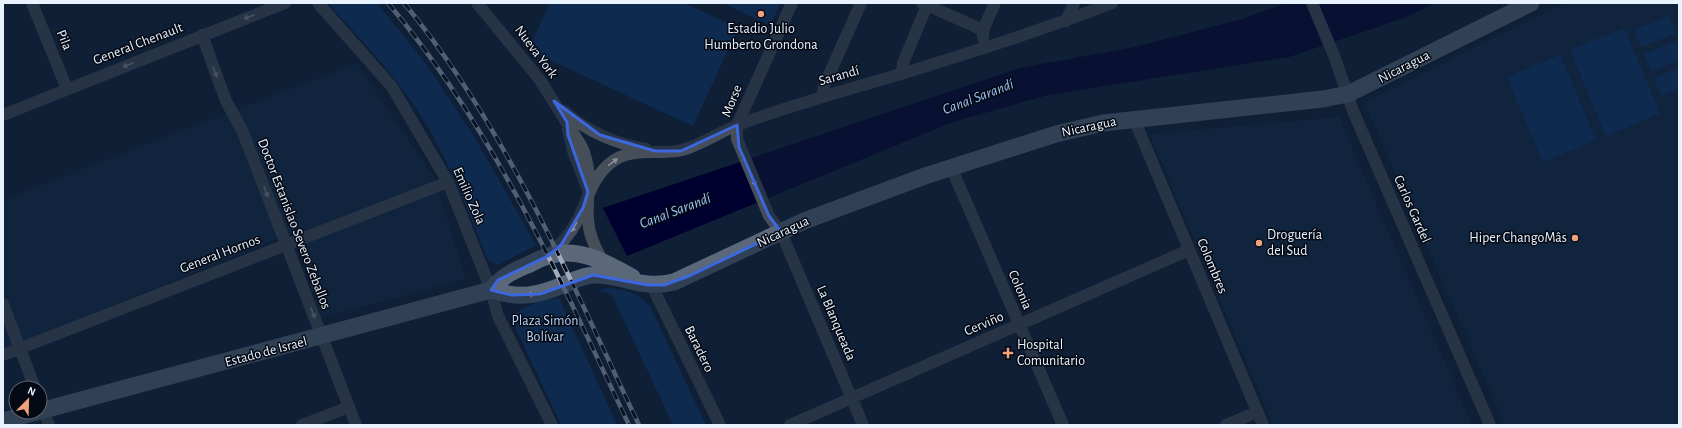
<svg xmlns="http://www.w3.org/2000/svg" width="1682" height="428" font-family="'Alegreya Sans',sans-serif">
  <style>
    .built { fill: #142a45 }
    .green { fill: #0f3a6e }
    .water { fill: #00002e }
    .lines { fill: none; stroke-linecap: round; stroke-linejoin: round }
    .street { stroke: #454e59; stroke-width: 12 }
    .secondary { stroke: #5a687a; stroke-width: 17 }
    .rail-casing { stroke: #a1adbd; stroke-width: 4.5 }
    .rail { stroke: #040913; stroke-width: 3; stroke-dasharray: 9; stroke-linecap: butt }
    .oneway { fill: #87909b }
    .oneway2 { fill: #a9b4c3 }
    .marked { fill: none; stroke: #3c67de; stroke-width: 3; stroke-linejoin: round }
    .poi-dot { fill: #f1a17c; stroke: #040913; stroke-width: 1.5 }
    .labels { text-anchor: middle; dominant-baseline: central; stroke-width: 3; stroke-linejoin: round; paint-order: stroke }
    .poi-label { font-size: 14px; fill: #e9f2ff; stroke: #040913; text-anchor: start }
    .street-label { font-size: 14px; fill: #e9f2ff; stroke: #040913 }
    .park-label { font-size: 14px; fill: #b9d3f5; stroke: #040913 }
    .water-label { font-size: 15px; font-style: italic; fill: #9bc1f3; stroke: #040913 }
  </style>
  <rect width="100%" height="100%" fill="#0e1f36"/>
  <path class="built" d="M1565,3h114v422h-174l-141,-323z
    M357,63l78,116 31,100 -145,39 -27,-86 -291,118v-150z
    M1339,117l133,308h-199l-124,-291z"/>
  <path class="green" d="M328,3l50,1 49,61 48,73 61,107 -38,20 -10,-5c-20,-50 -39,-100 -68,-146 -26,-41 -60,-75 -92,-111z
    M550,3h134l54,25 -45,98 -165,-76z
    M722,3h59l-11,22z
    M1669,16l7,17 -35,14 -7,-17z
    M1624,28l36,85 -54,23 -36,-86z
    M1679,40v20l-28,11 -7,-17z
    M1560,55l36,85 -53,22 -36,-85z
    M1679,68v21l-18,7 -7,-18z
    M607,288c19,1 30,5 43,18l56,119h-33l-61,-130 -14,-5z
    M559,298l58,127h-56l-51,-109 28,-15z"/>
  <path class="water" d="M1287,3h148l-31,15 -115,39 -241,38 -95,27 -326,134 -24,-48 417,-140 115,-21 107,-28z"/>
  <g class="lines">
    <path class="street" d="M32,3l35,86
      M318,3l74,84 56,95 43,108 7,26 54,109
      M477,3l63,77 42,67c12,28 4,45 6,73 1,15 7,27 14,40
      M792,3l-55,122v14l32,77 12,16 82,193
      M922,3l61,27
      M1312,3l23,55 18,53 137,314
      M1066,21l8,-18
      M202,35l24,66 16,29 114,295
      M983,38v-8l12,-27
      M902,73l1,-10 25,-60
      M822,96l2,-10 37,-83
      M564,111c22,20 52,33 82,38
      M3,115l282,-112
      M1134,119l129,306
      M568,129l5,22 14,36
      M951,167l112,258
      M548,256c12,-11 22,-21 29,-35 11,-21 15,-45 36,-60 23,-16 53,-3 78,-14 16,-6 31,-16 47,-22 53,-20 108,-35 163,-51 71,-22 142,-44 211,-71
      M652,286l68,139
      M3,304l32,84
      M3,355l445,-173
      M40,401l9,24
      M302,425l47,-18
      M790,425l399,-175
      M1226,425l31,-13"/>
    <path class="secondary" d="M491,290c9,-12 20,-18 34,-24 8,-3 15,-8 23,-10 31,-10 58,7 84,21
      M40,411l451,-121c29,9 47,6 74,-6 10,-4 19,-9 30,-9 29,0 46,15 79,7l130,-61 121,-45 131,-42 47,-11 220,-24 25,-5 183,-91
      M3,421l33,-9"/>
    <defs>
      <path id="rail" d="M388,3c106,126 171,274 241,422
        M404,3c103,125 166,277 235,422"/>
    </defs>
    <use href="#rail" class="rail-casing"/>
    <use href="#rail" class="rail"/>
  </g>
  <defs><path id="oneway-solid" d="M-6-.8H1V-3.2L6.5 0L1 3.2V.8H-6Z"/></defs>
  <g class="oneway">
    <use href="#oneway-solid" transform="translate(249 17) rotate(159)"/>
    <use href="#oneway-solid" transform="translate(128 65) rotate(159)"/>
    <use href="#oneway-solid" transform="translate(215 72) rotate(70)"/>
    <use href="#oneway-solid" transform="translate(613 162) rotate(-36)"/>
    <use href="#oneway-solid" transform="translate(754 181) rotate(67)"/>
    <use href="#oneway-solid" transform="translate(266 192) rotate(69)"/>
    <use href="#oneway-solid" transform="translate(574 227) rotate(121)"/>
    <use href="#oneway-solid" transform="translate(313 313) rotate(69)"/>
  </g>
  <use class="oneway2" href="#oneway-solid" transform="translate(529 295) rotate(-2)"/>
  <path d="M0 0H1682V428H0ZM554,101l46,34 55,16h26l56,-26 2,22 30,69 12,16 -92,44 -25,9h-16l-55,-10 -53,19 -29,1 -20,-5 7,-10 50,-24 13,-11 22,-37 5,-16 -20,-57 -1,-13z" fill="#0e1f36" fill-opacity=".55" fill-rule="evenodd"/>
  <path class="marked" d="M554,101l46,34 55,16h26l56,-26 2,22 30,69 12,16 -92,44 -25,9h-16l-55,-10 -53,19 -29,1 -20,-5 7,-10 50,-24 13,-11 22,-37 5,-16 -20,-57 -1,-13z"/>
  <g class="poi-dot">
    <circle cx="761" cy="14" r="4"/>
    <circle cx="1575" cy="238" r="4"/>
    <circle cx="1259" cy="243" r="4"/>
    <path d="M1006 347h4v4h4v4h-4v4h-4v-4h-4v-4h4z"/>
  </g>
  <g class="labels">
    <g class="poi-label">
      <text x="761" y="29" text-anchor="middle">Estadio Julio<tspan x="761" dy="16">Humberto Grondona</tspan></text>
      <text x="1267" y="235">Droguería<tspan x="1267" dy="16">del Sud</tspan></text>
      <text x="1567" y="238" text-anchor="end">Hiper ChangoMâs</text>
      <text x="1017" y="345">Hospital<tspan x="1017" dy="16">Comunitario</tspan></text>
    </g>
    <g class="street-label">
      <text transform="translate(64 40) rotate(68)">Pila</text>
      <text transform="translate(138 44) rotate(-21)">General Chenault</text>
      <text transform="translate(536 52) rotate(53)">Nueva York</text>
      <text transform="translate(1404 67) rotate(-27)">Nicaragua</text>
      <text transform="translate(839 76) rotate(-16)">Sarandí</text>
      <text transform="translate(732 101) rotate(-68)">Morse</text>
      <text transform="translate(1089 127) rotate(-12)">Nicaragua</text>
      <text transform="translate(469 196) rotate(66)">Emilio Zola</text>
      <text transform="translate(1412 209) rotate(66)">Carlos Gardel</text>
      <text transform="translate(294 224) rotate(69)">Doctor Estanislao Severo Zeballos</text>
      <text transform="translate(783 232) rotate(-25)">Nicaragua</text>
      <text transform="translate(220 254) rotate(-21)">General Hornos</text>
      <text transform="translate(1212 266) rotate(67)">Colombres</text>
      <text transform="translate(1020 290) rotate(67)">Colonia</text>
      <text transform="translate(836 323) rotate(67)">La Blanqueada</text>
      <text transform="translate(984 324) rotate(-23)">Cerviño</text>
      <text transform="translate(699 349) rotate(64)">Baradero</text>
      <text transform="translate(266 352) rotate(-15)">Estado de Israel</text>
    </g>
    <g class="park-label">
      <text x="545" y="321">Plaza Simón<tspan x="545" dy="16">Bolívar</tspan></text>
    </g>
    <g class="water-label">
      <text transform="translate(978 97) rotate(-21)">Canal Sarandí</text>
      <text transform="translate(675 211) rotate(-21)">Canal Sarandí</text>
    </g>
  </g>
  <rect width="1682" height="428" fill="none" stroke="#e9f2ff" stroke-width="8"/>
  <g transform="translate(28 400) rotate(23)"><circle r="19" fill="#040913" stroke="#606671"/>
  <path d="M0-3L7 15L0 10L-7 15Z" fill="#f1a17c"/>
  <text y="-6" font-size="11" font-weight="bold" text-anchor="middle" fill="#e9f2ff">N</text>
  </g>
</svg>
